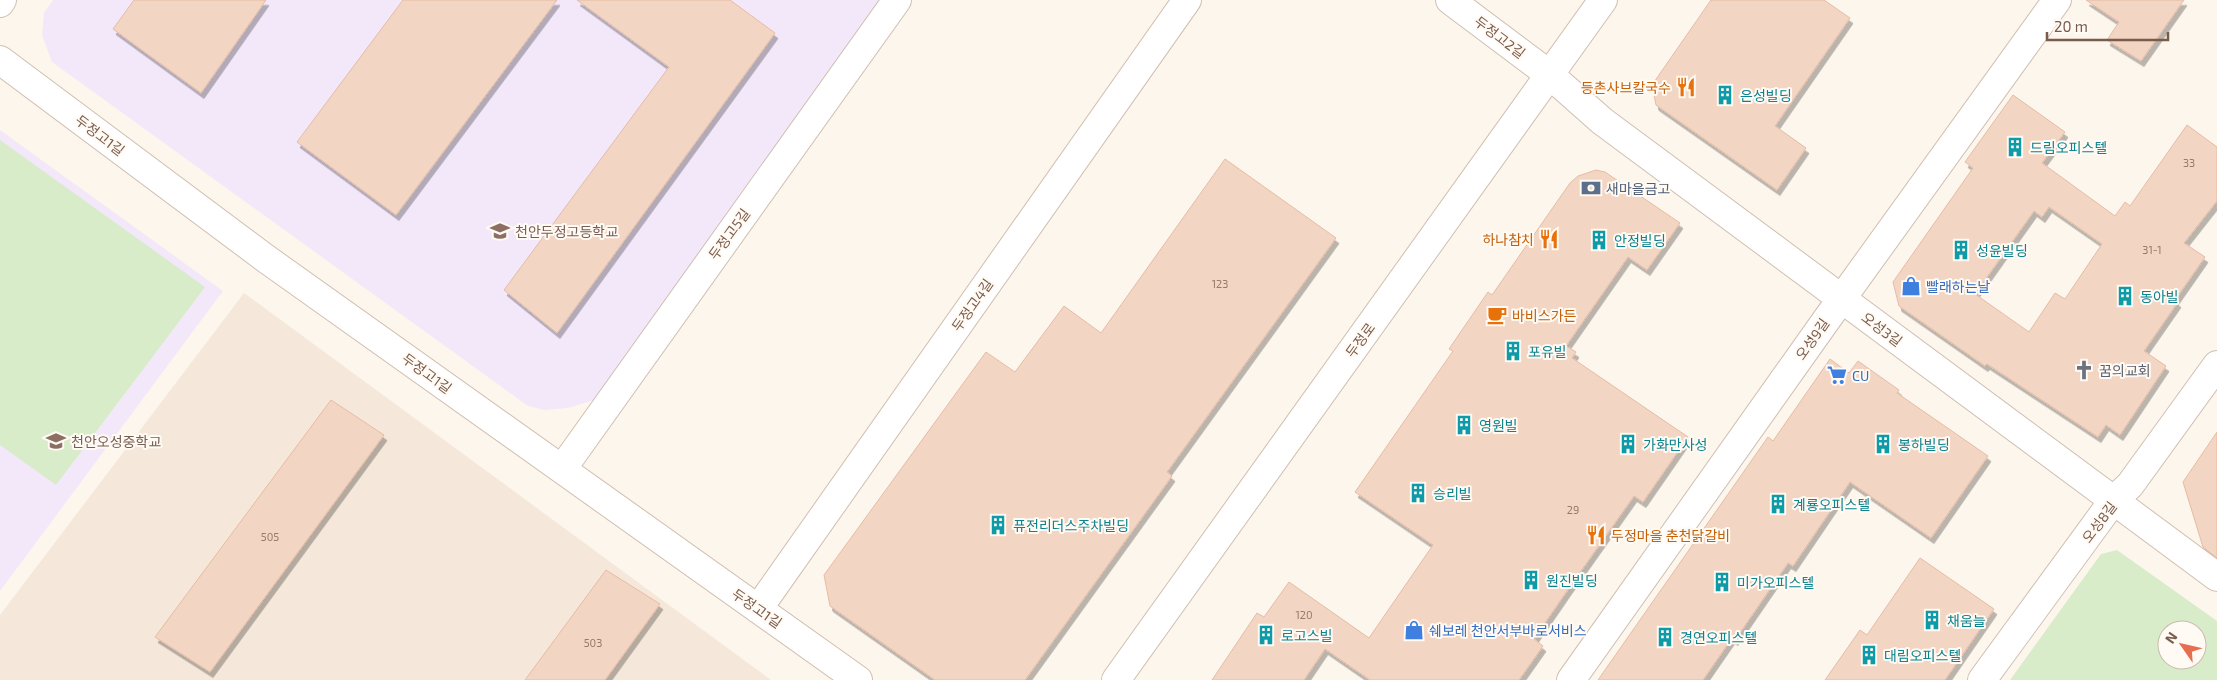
<svg xmlns="http://www.w3.org/2000/svg" width="2217" height="680" font-family="'Exo 2','Noto Sans KR',sans-serif">
  <style>
    .residential { fill: #f5e8da }
    .education { fill: #f3e8fa }
    .green { fill: #d8ecc9; fill-rule: evenodd }
    .building { fill: #f3d5c3; stroke: #e6bba3; fill-rule: evenodd; filter: url(#shadow) }
    .lines { fill: none; stroke-linecap: round; stroke-linejoin: round }
    .minor-casing { stroke: #d1beb0; stroke-width: 30 }
    .minor { stroke: #fff; stroke-width: 28 }
    .labels { text-anchor: middle; dominant-baseline: central; stroke-width: 4; stroke-linejoin: round; paint-order: stroke }
    .number-label { font-size: 11px; fill: #987a6a }
    .street-label { font-size: 14px; fill: #7a5c4d; stroke: #fffaf3 }
    .food-label { font-size: 14px; fill: #c56008; stroke: #fffaf3; text-anchor: end }
    .culture-label { font-size: 14px; fill: #0d838f; stroke: #fffaf3; text-anchor: start }
    .service-label { font-size: 14px; fill: #4e5e75; stroke: #fffaf3; text-anchor: start }
    .education-label { font-size: 14px; fill: #785e54; stroke: #fffaf3; text-anchor: start }
    .shop-label { font-size: 14px; fill: #366cbe; stroke: #fffaf3; text-anchor: start }
    .worship-label { font-size: 14px; fill: #5b616d; stroke: #fffaf3; text-anchor: start }
  </style>
  <defs>
    <filter id="shadow"><feDropShadow dx="3" dy="5.5" stdDeviation="0" flood-color="#0004"/></filter>
  </defs>
  <rect width="100%" height="100%" fill="#fdf6ec"/>
  <path class="residential" d="M244,293l527,387h-771v-65z"/>
  <path class="education" d="M53,0h827l-286,400 -26,8 -24,2 -16,-4 -476,-344 -10,-27 2,-22z
    M0,130l223,161 -223,300z"/>
  <path class="green" d="M0,140l205,147 -149,198 -56,-40z
    M2117,550l100,71v59h-207l91,-126zM2167,630h30v30h-30z"/>
  <path class="building" d="M134,0h132l-65,93 -88,-64z
    M403,0h154l-161,215 -99,-73z
    M577,0h153l45,33 -218,300 -53,-43 165,-223z
    M1711,0h113l26,18 -75,108 31,22 -29,42 -121,-85 -4,-20z
    M2086,0h98l-43,61 -34,-21 12,-18z
    M2013,95l52,37 -23,31 73,53 10,-14 5,4 57,-81 30,22v54l-33,42 21,14 -30,43 3,2 -34,49 22,15 -46,69 -14,-10 -8,12 -111,-73 -2,2 -86,-60 -6,-24 80,-114 -8,-6zM2049,207l53,37 -37,55 -10,-6 -26,39 -54,-38 59,-83 8,6z
    M1225,159l111,79 -169,234 5,4 -147,204h-90l-105,-74 -6,-31 162,-223 29,20 49,-66 37,27z
    M1596,170l9,2 75,51 -33,47 -19,-13 -62,89 10,6 -4,6 116,79 -45,65 -9,-6 -65,92 -35,51 9,7 -24,34h-149l-45,-31 -21,31h-92l45,-67 7,4 25,-35 80,56 64,-93 -78,-53 98,-141 -4,-2 39,-57 4,3 78,-112 8,-7z
    M1830,359l19,14 9,-12 41,29 -2,3 91,63 -57,82 -81,-56 -57,84 -5,-3 -53,77 -3,-2 -29,42h-105l170,-243 5,4z
    M331,400l53,35 -174,237 -55,-35z
    M2217,432v126l-14,-11 -20,-65z
    M1920,558l74,51 -49,71h-120l35,-50 7,5z
    M606,570l54,34 -55,76h-80z"/>
  <g class="lines">
    <defs>
      <path id="minor" d="M1450,0l100,75 52,46 615,456
        M0,3l2,-3
        M0,60l265,198 593,422
        M562,469l335,-469
        M758,609l429,-609
        M1116,680l487,-680
        M1571,680l256,-361 230,-319
        M1982,680l131,-179 17,-16 87,-120"/>
    </defs>
    <use href="#minor" class="minor-casing"/>
    <use href="#minor" class="minor"/>
  </g>
  <defs>
    <symbol id="restaurant-bare" viewBox="-9 -9 18 18"><path d="M-5-6h1v4h1v-4h1v4h1v-4h1v5L-1.5 .5V6h-2V.5L-5-1ZM5-6V6H3V1.5H1.5Q1.5-4 5-6Z" fill="#e8710a" stroke="#fffaf3" stroke-width="2.5" paint-order="stroke"/></symbol>
    <symbol id="building-bare" viewBox="-9 -9 18 18"><path d="M-4-6H4V6H1V3H-1V6H-4ZM-2.5-4.3h1.7v1.8h-1.7ZM.8-4.3h1.7v1.8H.8ZM-2.5-1h1.7V.8h-1.7ZM.8-1h1.7V.8H.8Z" fill="#0f9aa8" stroke="#fffaf3" stroke-width="2.5" paint-order="stroke"/></symbol>
    <symbol id="bank-bare" viewBox="-9 -9 18 18"><path d="M-6-4H6V4H-6ZM0-2.3a2.3 2.3 0 1 0 0 4.6a2.3 2.3 0 1 0 0-4.6Z" fill="#5c6f8a" stroke="#fffaf3" stroke-width="2.5" paint-order="stroke"/></symbol>
    <symbol id="school-bare" viewBox="-9 -9 18 18"><path d="M0-5L7-2L0 1L-7-2ZM-4 1L0 2.5L4 1V4Q0 6-4 4Z" fill="#8d6e63" stroke="#fffaf3" stroke-width="2.5" paint-order="stroke"/></symbol>
    <symbol id="shop-bare" viewBox="-9 -9 18 18"><path d="M-5-2.5h2.3a2.7 3.5 0 0 1 5.4 0H5L5.5 6h-11ZM-1.5-2.5h3a1.5 2.3 0 0 0-3 0Z" fill="#3f7fe0" stroke="#fffaf3" stroke-width="2.5" paint-order="stroke"/></symbol>
    <symbol id="cafe-bare" viewBox="-9 -9 18 18"><path d="M-5.5-4.5H6V0H3Q3 3.5 0 3.5H-2.5Q-5.5 3.5-5.5 0ZM3-3.2v2h1.7v-2ZM-6 4.5H4V6H-6Z" fill="#e8710a" stroke="#fffaf3" stroke-width="2.5" paint-order="stroke"/></symbol>
    <symbol id="church-bare" viewBox="-9 -9 18 18"><path d="M-1.2-6h2.4v3.5h3.3v2.4h-3.3V6h-2.4V-.1h-3.3v-2.4h3.3Z" fill="#6b7280" stroke="#fffaf3" stroke-width="2.5" paint-order="stroke"/></symbol>
    <symbol id="supermarket-bare" viewBox="-9 -9 18 18"><path d="M-6-5.5h2.5l.6 2H6L4.5 2H-2.5L-4.4-4H-6ZM-1.5 3.2a1.3 1.3 0 1 0 .1 0ZM3 3.2a1.3 1.3 0 1 0 .1 0Z" fill="#3f7fe0" stroke="#fffaf3" stroke-width="2.5" paint-order="stroke"/></symbol>
  </defs>
  <g fill-rule="evenodd">
    <use href="#restaurant-bare" x="1672" y="73" width="28" height="28"/>
    <use href="#building-bare" x="1711" y="81" width="28" height="28"/>
    <use href="#building-bare" x="2001" y="133" width="28" height="28"/>
    <use href="#bank-bare" x="1577" y="174" width="28" height="28"/>
    <use href="#school-bare" x="486" y="217" width="28" height="28"/>
    <use href="#restaurant-bare" x="1535" y="225" width="28" height="28"/>
    <use href="#building-bare" x="1585" y="226" width="28" height="28"/>
    <use href="#building-bare" x="1947" y="236" width="28" height="28"/>
    <use href="#shop-bare" x="1897" y="272" width="28" height="28"/>
    <use href="#building-bare" x="2111" y="282" width="28" height="28"/>
    <use href="#cafe-bare" x="1483" y="301" width="28" height="28"/>
    <use href="#building-bare" x="1499" y="337" width="28" height="28"/>
    <use href="#church-bare" x="2070" y="356" width="28" height="28"/>
    <use href="#supermarket-bare" x="1823" y="361" width="28" height="28"/>
    <use href="#building-bare" x="1450" y="411" width="28" height="28"/>
    <use href="#school-bare" x="42" y="427" width="28" height="28"/>
    <use href="#building-bare" x="1614" y="430" width="28" height="28"/>
    <use href="#building-bare" x="1869" y="430" width="28" height="28"/>
    <use href="#building-bare" x="1404" y="479" width="28" height="28"/>
    <use href="#building-bare" x="1764" y="490" width="28" height="28"/>
    <use href="#building-bare" x="984" y="511" width="28" height="28"/>
    <use href="#restaurant-bare" x="1582" y="521" width="28" height="28"/>
    <use href="#building-bare" x="1517" y="566" width="28" height="28"/>
    <use href="#building-bare" x="1708" y="568" width="28" height="28"/>
    <use href="#building-bare" x="1918" y="606" width="28" height="28"/>
    <use href="#shop-bare" x="1400" y="616" width="28" height="28"/>
    <use href="#building-bare" x="1252" y="621" width="28" height="28"/>
    <use href="#building-bare" x="1651" y="623" width="28" height="28"/>
    <use href="#building-bare" x="1855" y="641" width="28" height="28"/>
  </g>
  <g class="labels">
    <g class="number-label">
      <text x="2189" y="162">33</text>
      <text x="2152" y="249">31-1</text>
      <text x="1220" y="283">123</text>
      <text x="1573" y="509">29</text>
      <text x="270" y="536">505</text>
      <text x="1304" y="614">120</text>
      <text x="593" y="642">503</text>
    </g>
    <g class="street-label">
      <text transform="translate(1500 37) rotate(37)">두정고2길</text>
      <text transform="translate(100 135) rotate(37)">두정고1길</text>
      <text transform="translate(729 234) rotate(-54)">두정고5길</text>
      <text transform="translate(972 305) rotate(-55)">두정고4길</text>
      <text transform="translate(1882 329) rotate(37)">오성3길</text>
      <text transform="translate(1812 339) rotate(-55)">오성9길</text>
      <text transform="translate(1360 340) rotate(-54)">두정로</text>
      <text transform="translate(427 373) rotate(36)">두정고1길</text>
      <text transform="translate(2099 522) rotate(-53)">오성8길</text>
      <text transform="translate(757 608) rotate(35)">두정고1길</text>
    </g>
    <g class="food-label">
      <text x="1671" y="87">등촌사브칼국수</text>
      <text x="1534" y="239">하나참치</text>
      <text x="1512" y="315" text-anchor="start">바비스가든</text>
      <text x="1611" y="535" text-anchor="start">두정마을 춘천닭갈비</text>
    </g>
    <g class="culture-label">
      <text x="1740" y="95">은성빌딩</text>
      <text x="2030" y="147">드림오피스텔</text>
      <text x="1614" y="240">안정빌딩</text>
      <text x="1976" y="250">성윤빌딩</text>
      <text x="2140" y="296">동아빌</text>
      <text x="1528" y="351">포유빌</text>
      <text x="1479" y="425">영원빌</text>
      <text x="1643" y="444">가화만사성</text>
      <text x="1898" y="444">봉하빌딩</text>
      <text x="1433" y="493">승리빌</text>
      <text x="1793" y="504">계룡오피스텔</text>
      <text x="1013" y="525">퓨전리더스주차빌딩</text>
      <text x="1546" y="580">원진빌딩</text>
      <text x="1737" y="582">미가오피스텔</text>
      <text x="1947" y="620">채움늘</text>
      <text x="1281" y="635">로고스빌</text>
      <text x="1680" y="637">경연오피스텔</text>
      <text x="1884" y="655">대림오피스텔</text>
    </g>
    <g class="service-label">
      <text x="1606" y="188">새마을금고</text>
    </g>
    <g class="education-label">
      <text x="515" y="231">천안두정고등학교</text>
      <text x="71" y="441">천안오성중학교</text>
    </g>
    <g class="shop-label">
      <text x="1926" y="286">빨래하는날</text>
      <text x="1852" y="375">CU</text>
      <text x="1429" y="630">쉐보레 천안서부바로서비스</text>
    </g>
    <g class="worship-label">
      <text x="2099" y="370">꿈의교회</text>
    </g>
  </g>
  <g transform="translate(2182 645) rotate(304)"><circle r="24" fill="#fffaf3" stroke="#cabbb1"/>
  <path d="M0-4L9 19L0 12L-9 19Z" fill="#e76f51"/>
  <text y="-8" font-size="14" font-weight="bold" text-anchor="middle" fill="#7a5c4d">N</text>
  </g>
  <path d="M2047 32v8h121v-8" fill="none" stroke="#7a5c4d" stroke-width="2.5"/>
  <text x="2054" y="32" font-size="15" fill="#7a5c4d" stroke="#fffaf3" stroke-width="4" paint-order="stroke">20 m</text>
</svg>
